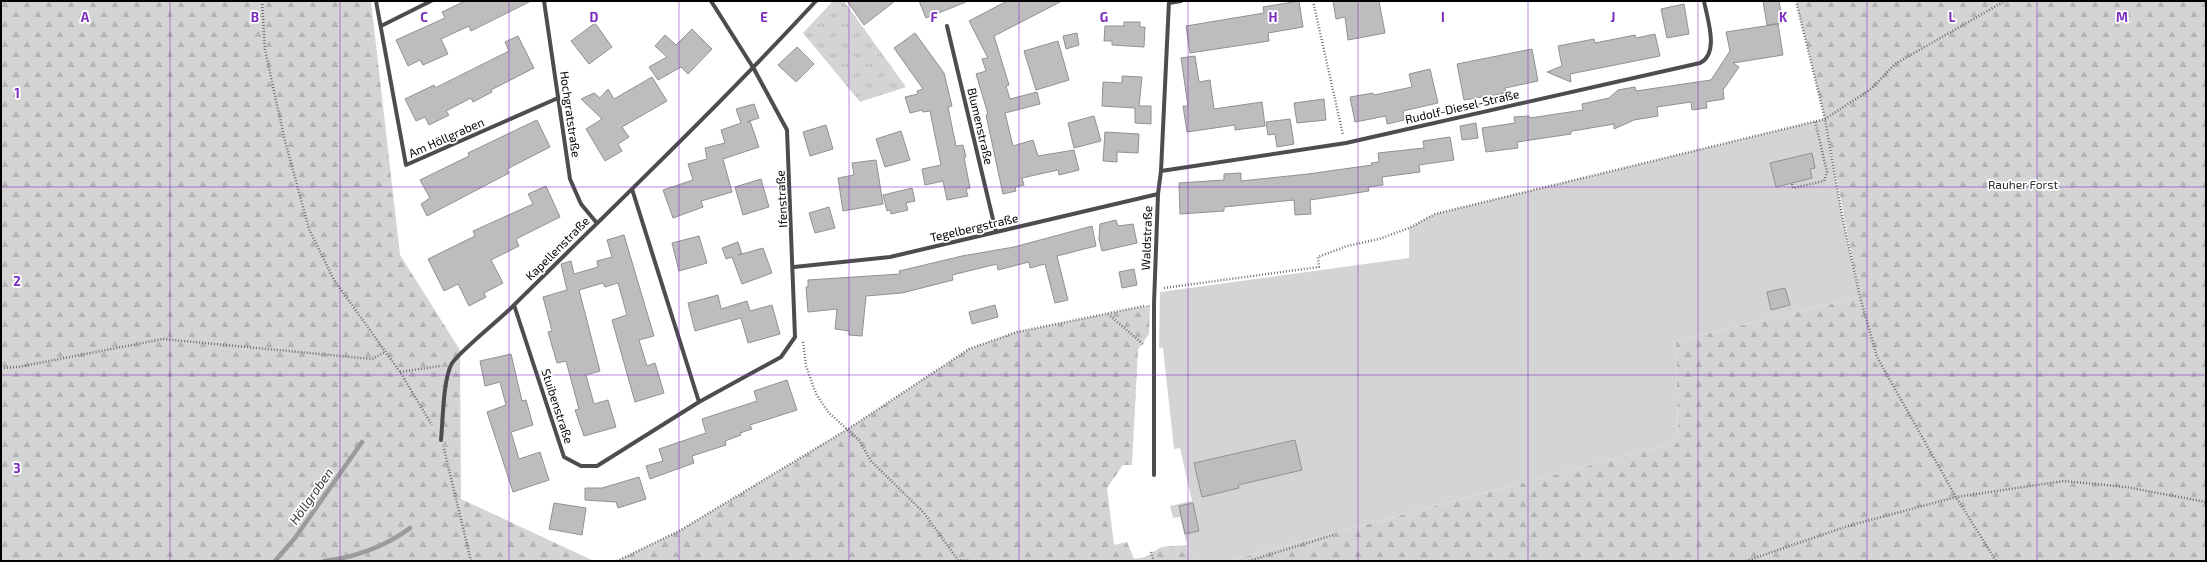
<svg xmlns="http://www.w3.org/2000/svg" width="2207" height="562" font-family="'Exo 2',sans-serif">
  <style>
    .grass { fill: url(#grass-tufts) }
    .forest { fill: url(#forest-firs) }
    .pitch { fill: #d4d4d4 }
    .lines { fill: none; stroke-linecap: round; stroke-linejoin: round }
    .stream { stroke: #9b9b9b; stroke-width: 4.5 }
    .building { fill: #bdbdbd; stroke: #919191 }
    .path { stroke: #6f6f6f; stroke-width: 2.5; stroke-dasharray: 1 2; stroke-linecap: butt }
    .minor { stroke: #4d4d4d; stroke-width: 4 }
    .grid { fill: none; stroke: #7b2cbf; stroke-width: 1; stroke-opacity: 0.55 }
    .labels { text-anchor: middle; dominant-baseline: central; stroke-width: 3.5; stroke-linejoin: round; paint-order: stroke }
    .street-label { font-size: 12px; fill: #000; stroke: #fff }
    .park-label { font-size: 12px; fill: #2b2b2b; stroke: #fff }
    .water-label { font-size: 13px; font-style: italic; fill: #3c3c3c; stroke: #fff }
    .grid-label { font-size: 13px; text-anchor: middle; font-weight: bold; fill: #7b2cbf; stroke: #fff; stroke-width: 3.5; stroke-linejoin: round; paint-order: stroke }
  </style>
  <defs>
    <pattern id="grass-tufts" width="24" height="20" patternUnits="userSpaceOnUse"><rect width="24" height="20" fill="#d4d4d4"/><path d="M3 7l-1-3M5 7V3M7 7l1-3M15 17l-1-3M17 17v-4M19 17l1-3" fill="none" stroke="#b4b4b4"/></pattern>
    <pattern id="forest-firs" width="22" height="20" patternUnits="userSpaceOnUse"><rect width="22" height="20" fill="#d4d4d4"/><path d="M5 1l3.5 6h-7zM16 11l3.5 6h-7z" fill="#b4b4b4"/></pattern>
  </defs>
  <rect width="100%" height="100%" fill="#fff"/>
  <path class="grass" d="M833,1h11l62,86 -46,15 -57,-69z"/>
  <path class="forest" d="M1,1h370l29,254 60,95 1,149 133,62h-593z
    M1796,1h410v560h-979l451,-119 -2,-101 184,-44 -35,-178z
    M1150,305l-1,29 -11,16 -6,115h-9l-16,23 7,57 13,-3 7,17 11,-2 16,-10 26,-2 10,16h-580l62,-30 169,-102 121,-80 48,-17z"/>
  <path class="pitch" d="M1825,119l17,96 18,82 -184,44 2,101 -451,119h-30l-10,-16 -7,-28 -7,1 -3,-12 22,-5 -12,-53 -6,1 -11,-101h-4l1,-56 249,-34v-30l26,-14z"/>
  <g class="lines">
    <path class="stream" d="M275,561l20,-23 67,-96
      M324,561c29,-3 63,-15 86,-33"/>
  </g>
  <path class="building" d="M465,1h66l-60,30 -2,-5 -28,13 7,15 -25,11 -3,-5 -12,6 -12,-26 49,-22 -3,-6z
    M847,1h48l-31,24z
    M919,1h47v1l-40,16z
    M1007,1h55l-68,35 15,49 -3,1 4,13 27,-7 3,12 -35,9 8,33 20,-6 5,16 36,-6 5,20 -20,5 -1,-5 -36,8 2,7 -9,2 1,4 -13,3 -17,-79 2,-1 -12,-40 10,-3 -4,-12 6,-1 -19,-37z
    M1299,1l4,26 -35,6 1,8 -79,12 -4,-27 78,-13 -1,-6z
    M1333,1h46l6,32 -37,7 -3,-23 -9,2z
    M1763,1h16l4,22 -16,2z
    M1684,4l5,30 -22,4 -6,-29z
    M1124,22h16v5h5l-1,20 -32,-2v-4h-8l1,-15h19z
    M595,23l17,24 -23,17 -18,-23z
    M1778,24l5,31 -50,8 6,4 -16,23 1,9 -18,3 1,6 -15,2 -1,-8 -34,5 1,9 -24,4 -20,9v-5l-35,6 -8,1v3l-54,8 1,6 -32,4 -4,-24 33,-5 -1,-6 15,-1 1,2 53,-8 -1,-6 27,-6 9,-8 17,-3 1,4 75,-11 19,-29 -4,-19z
    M692,29l20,20 -24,25 -7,-7 -23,13 -9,-13 18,-10 -12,-11 10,-11 11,10z
    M915,33l29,40 8,33 -4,1 8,39 7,-1 3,12h-2l6,31 -4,1 2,7 -21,4 -4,-19 -18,4 -3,-16 19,-4 -11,-54 -7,1 -1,-2 -12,3 -5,-16 13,-3 -1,-3 6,-2 -29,-41z
    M1077,33l2,12 -13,4 -3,-13z
    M1655,34l5,22 -90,18 1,8 -24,-10 15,-6 -4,-20 36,-7 1,4 40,-8 1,3z
    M518,36l16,32 -43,22 1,2 -19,10 -2,-4 -25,13 3,4 -20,10 -4,-8 -9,4 -11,-22 29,-14 1,3 74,-37 -4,-9z
    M1058,41l11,39 -33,10 -12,-39z
    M797,47l17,17 -18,18 -18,-17z
    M1532,49l6,32 -33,7 1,5 -42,7 -7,-36z
    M1195,56l4,26 11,-2 4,29 48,-7 3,24 -30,4v-5l-48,7 -4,-26h5l-7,-48z
    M1430,69l8,34 -35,8 1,9 -17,4 -1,-8 -31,6 -5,-25 23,-4 1,2 38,-8 -3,-13z
    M1122,76l20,1 -3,29h12v18l-16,-1v-15l-33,-2 1,-24 19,1z
    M652,77l15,24 -45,26 7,10 -11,7 4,7 -17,10 -19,-32 16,-10 -21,-20 13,-6 6,5 8,-9 6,10z
    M1324,99l2,21 -29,3 -3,-20z
    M754,104l5,14 -12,4 3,-1 9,26 -36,12 9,33 -31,9 2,6 -30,11 -10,-28 30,-10 -5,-16 19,-5 -2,-11 20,-5 -4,-13 20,-7 -5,-14z
    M1094,116l7,25 -27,7 -6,-25z
    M1290,119l4,25 -17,3 -2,-13 -7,1 -2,-13z
    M537,120l13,27 -43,22 2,4 -82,43 -6,-12 9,-6 -10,-18 49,-24 -1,-3z
    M1476,123l2,15 -16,2 -2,-14z
    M826,125l7,24 -23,7 -7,-24z
    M901,131l9,29 -25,7 -9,-28z
    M1105,132l34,2 -1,19 -21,-1v10l-14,-1z
    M1450,137l4,23 -35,5 1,7 -38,5 1,8 -15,2 1,4 -59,9 1,14 -16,1 -1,-15 -70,7v4l-44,3 -1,-31 45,-3v-6l17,-1v8l67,-7 64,-9 -1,-2 8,-1 -1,-9 46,-5 -1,-7z
    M1812,153l3,15 -5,1 2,9 -36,9 -6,-24z
    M876,160l7,44 -40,7 -5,-33 16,-3 -2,-12z
    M761,179l8,28 -26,8 -8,-28z
    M546,186l14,31 -44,22 3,7 -28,14 12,23 -19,10 2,4 -17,9 -11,-22 -14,7 -16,-32 47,-23 -2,-5 60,-27 -5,-10z
    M912,188l3,13 -9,2 2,7 -17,4 -1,-4 -3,1 -4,-16z
    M829,207l6,21 -20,5 -6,-20z
    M1116,220l2,6 15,-2 4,19 -35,8 -3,-12 1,-15z
    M1092,226l4,20 -39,10 11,44 -13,3 -10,-39 -15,4 -1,-6 -31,8 -1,-6 -45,11 1,5 -51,13 -36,3 -4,40 -13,-1v-4l-14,-2 2,-20 -29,3 -2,-25h2v-7l92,-6 -1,-3 63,-15 52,-9z
    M624,235l30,101 -15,4 8,26 8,-3 9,30 -29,9 -23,-82 15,-5 -9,-32 -13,4 -2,-4 -24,7 21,81 -14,4 8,29 14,-4 8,27 -32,9 -9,-26 4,-1 -13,-48 -9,2 -9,-31 4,-1 -9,-34 24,-7 -6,-26 10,-3 3,13 24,-7 -1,-6 15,-4 -5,-17z
    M699,236l8,27 -28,8 -7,-28z
    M738,242l4,12 -4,1 25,-7 9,25 -30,11 -10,-27 -6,2 -4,-11z
    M1134,269l3,16 -15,3 -3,-16z
    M1785,288l5,17 -19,5 -4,-18z
    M718,295l3,14 26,-8 3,10 22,-6 8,29 -32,9 -7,-25 -46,13 -7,-28z
    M995,305l3,12 -26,7 -3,-12z
    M511,354l11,47 4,-1 7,25 -22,7 8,27 21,-7 9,28 -36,12 -26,-80 19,-7 -6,-23 -15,4 -5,-25z
    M787,380l10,30 -47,15 2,4 -12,4 1,2 -16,6 1,4 -34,11 2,7 -44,16 -4,-13 17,-5 -4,-12 47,-16 -4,-14 55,-18 -3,-10z
    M1295,440l7,30 -64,15 1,3 -37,9 -8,-34z
    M639,477l7,22 -28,9 -2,-6 -31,-2v-12h17z
    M554,503l32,5 -4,27 -33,-6z
    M1193,503l6,28 -14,3 -6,-28z"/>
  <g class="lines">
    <path class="path" d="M262,1l3,49 20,91 24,88 25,51 66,92 32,53
      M1313,1l30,134
      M1796,1l29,118 17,96 18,82 17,60 79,140 40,64
      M1792,184l1,4 31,-7 3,-9 -12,-51
      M1164,288l155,-21 -1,-10 29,-11 32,-7 30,-11 26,-14 390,-95 46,-30 24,-25 110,-63
      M1108,314l36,31
      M803,342l3,24 10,28 13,19 30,27 12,21 53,52 34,47 14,1
      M1,368l17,-1 145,-28 209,20 13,-7
      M400,372l40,-6
      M444,449l27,112
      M1151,552l3,9
      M617,561l62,-30 169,-102 121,-80 48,-17 127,-26
      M1249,561l84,-26
      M1746,561l102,-35 108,-29 108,-16 62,6 80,15"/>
    <path class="minor" d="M376,1l30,164 152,-67
      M544,1l26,178 11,25 15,18
      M1169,3l12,-2
      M381,26l50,-25
      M947,26l49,206
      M1161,171l185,-28 354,-80c20,-10 7,-45 4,-62
      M632,189l67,213
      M794,267l96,-10 268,-63
      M514,305l50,152 17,9h16l102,-64 82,-45 14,-20 -8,-207 -33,-61 -43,-68
      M441,440c2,-20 2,-58 10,-75 4,-10 48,-45 59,-56 103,-102 208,-202 306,-308
      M1154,475v-171l4,-110 3,-23 8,-170"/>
  </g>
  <path class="grid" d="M170,1v560M340,1v560M509,1v560M679,1v560M849,1v560M1019,1v560M1188,1v560M1358,1v560M1528,1v560M1698,1v560M1867,1v560M2037,1v560M1,187h2205M1,375h2205"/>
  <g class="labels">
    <g class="street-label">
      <text transform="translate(1462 106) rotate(-13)">Rudolf-Diesel-Straße</text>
      <text transform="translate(571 114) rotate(82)">Hochgratstraße</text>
      <text transform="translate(981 126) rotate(77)">Blumenstraße</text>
      <text transform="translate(446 137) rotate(-24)">Am Höllgraben</text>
      <text transform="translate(781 199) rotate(-93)">Ifenstraße</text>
      <text transform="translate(974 227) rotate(-13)">Tegelbergstraße</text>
      <text transform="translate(1146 238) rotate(-88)">Waldstraße</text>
      <text transform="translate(557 248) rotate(-45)">Kapellenstraße</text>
      <text transform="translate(558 406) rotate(72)">Stuibenstraße</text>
    </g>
    <g class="park-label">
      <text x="2023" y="184">Rauher Forst</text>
    </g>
    <g class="water-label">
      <text transform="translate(311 496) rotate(-55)">Höllgraben</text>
    </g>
  </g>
  <g class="grid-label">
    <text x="85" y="22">A</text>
    <text x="255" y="22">B</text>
    <text x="424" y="22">C</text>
    <text x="594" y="22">D</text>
    <text x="764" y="22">E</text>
    <text x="934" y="22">F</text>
    <text x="1104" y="22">G</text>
    <text x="1273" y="22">H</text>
    <text x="1443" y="22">I</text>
    <text x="1613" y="22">J</text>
    <text x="1783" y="22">K</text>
    <text x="1952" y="22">L</text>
    <text x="2122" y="22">M</text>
    <text x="17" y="98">1</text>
    <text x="17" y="286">2</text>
    <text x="17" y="473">3</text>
  </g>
  <rect width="2207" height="562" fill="none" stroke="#000000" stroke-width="4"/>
</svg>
